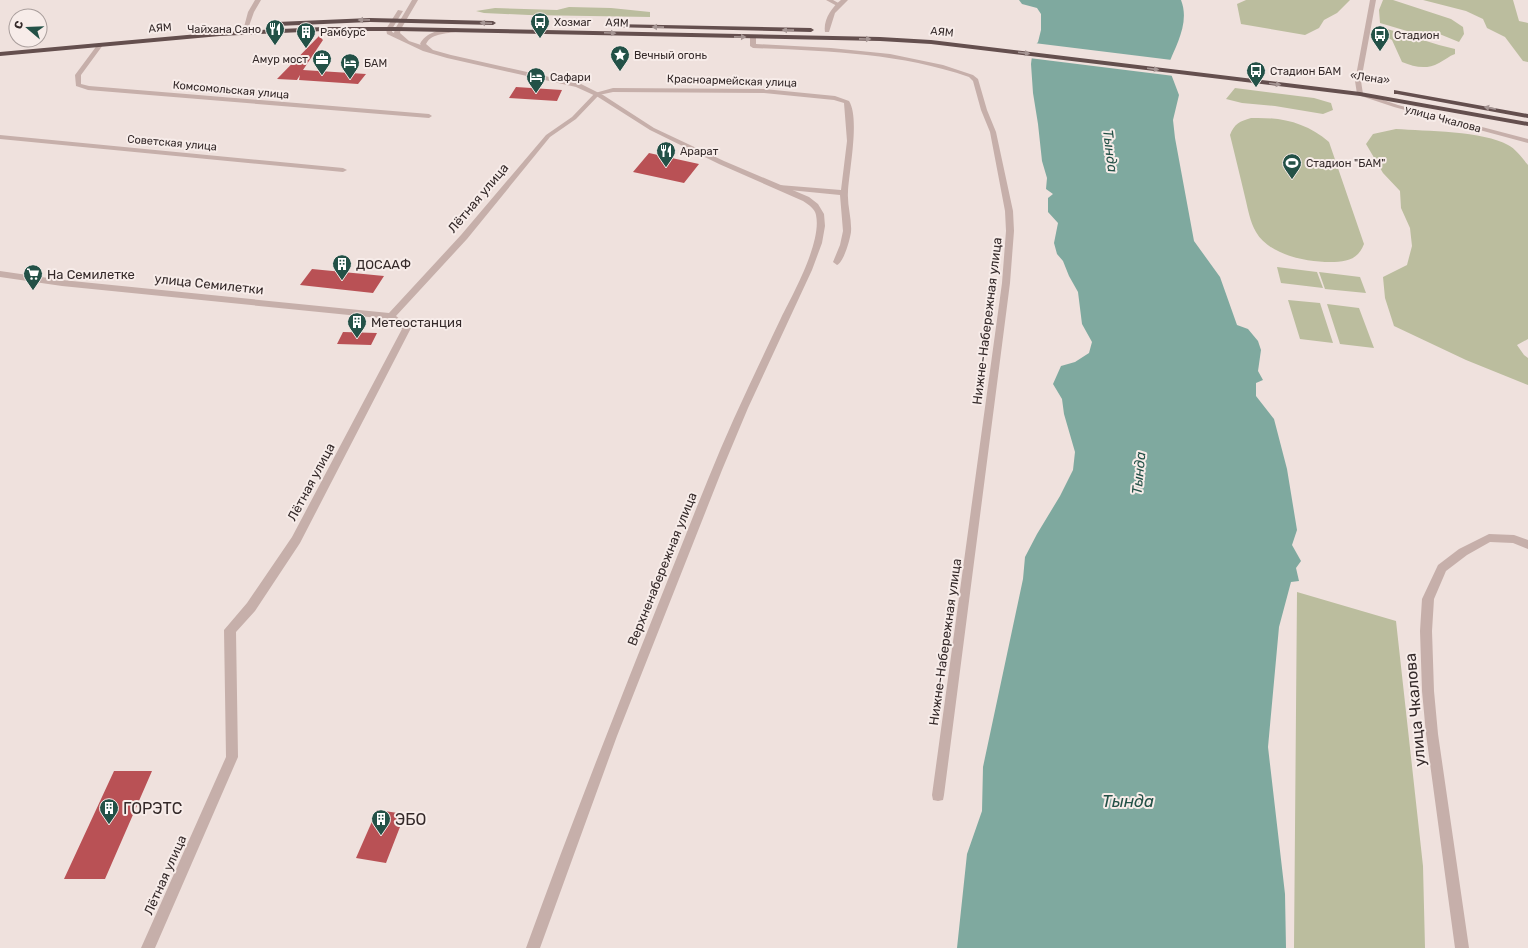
<svg xmlns="http://www.w3.org/2000/svg" width="1528" height="948" font-family="Rubik,sans-serif">
  <style>
    .green { fill: #bbbd9e }
    .water { fill: #7fa99f }
    .pier { fill: #efe1dd }
    .building { fill: #b95155 }
    .lines { fill: none; stroke-linecap: round; stroke-linejoin: round }
    .minor { fill: #c6afaa; fill-rule: evenodd }
    .tertiary { fill: #c6afaa; fill-rule: evenodd }
    .trunk { fill: #644f4e; fill-rule: evenodd }
    .oneway { fill: #a69694 }
    .labels { text-anchor: middle; dominant-baseline: central; stroke-width: 4; stroke-linejoin: round; paint-order: stroke }
    .far-poi-label { font-size: 11px; fill: #342929; stroke: #f7ece9; text-anchor: start }
    .far-street-label { font-size: 11px; fill: #342929; stroke: #f7ece9 }
    .street-label { font-size: 13px; fill: #342929; stroke: #f7ece9 }
    .poi-label { font-size: 13px; fill: #342929; stroke: #f7ece9; text-anchor: start }
    .water-label { font-size: 14px; font-style: italic; fill: #235147; stroke: #f7ece9 }
    .near-street-label { font-size: 16px; fill: #342929; stroke: #f7ece9 }
    .near-poi-label { font-size: 16px; fill: #342929; stroke: #f7ece9; text-anchor: start }
    .near-water-label { font-size: 17px; font-style: italic; fill: #235147; stroke: #f7ece9 }
  </style>
  <rect width="100%" height="100%" fill="#efe1dd"/>
  <path class="green" d="M1246,0h104l-13,13 -13,7 -5,8 -14,7 -64,-11 -4,-20z
    M1383,0h10l58,19 12,8 1,7 -5,8 -22,-9 -30,-2 -27,-8 -1,-13z
    M1423,0h90l6,21 9,2v39l-5,-1 -18,-24 -18,-9 -4,-9 -17,-8z
    M569,7l42,1 39,4v5l-121,-2 -45,-2 -8,-2 19,-3 62,2z
    M1384,28l55,17 16,4v5c-6,2 -10,6 -16,9 -13,7 -24,4 -37,-1l-10,-22 -13,-7z
    M1235,88l79,10 17,5 2,7 -10,4 -48,-8 -33,-3 -16,-4z
    M1251,118c29,-1 55,4 78,24l35,102c-6,16 -18,18 -34,18 -24,0 -61,-7 -74,-30 -6,-10 -8,-23 -11,-35 -5,-21 -10,-42 -15,-62 4,-11 10,-14 21,-17z
    M1396,129c29,2 88,2 112,16 8,4 14,13 20,20v174l-11,6 7,10 4,3v27l-62,-25 -72,-34 -9,-28 -2,-21 24,-12 5,-19 -2,-18 -9,-20 -1,-17 -17,-18 -17,-29 7,-10z
    M1277,267l40,5 6,16 -42,-5z
    M1319,272l41,5 6,16 -41,-4z
    M1288,300l32,3 13,40 -33,-4z
    M1327,304l32,4 15,40 -34,-4z
    M1297,592l99,29 27,245 2,82h-131z"/>
  <path class="water" d="M1019,0h162c9,23 -5,45 -13,66l11,29 -6,25 2,18 19,103 26,36 17,48 11,4 10,12 3,9 -3,21 5,9 -7,3v13l18,23 13,50 10,61 -5,15 9,16 -5,7 3,13 -8,1 -12,45 -11,120 17,147 1,54h-329l10,-94 15,-43 1,-44 40,-188 2,-22 12,-23 23,-38 13,-26 2,-18 -11,-38 -2,-15 -9,-15 8,-18 14,-4 14,-9 3,-11 -10,-18 -4,-32 -9,-16 -6,-15 -6,-7 -3,-11 4,-20 -10,-11v-14l5,-4 -7,-5 1,-11 -5,-17 -4,-37 -5,-31 -2,-29 2,-16 5,-6 3,-12v-16l-4,-6 -15,-4z"/>
  <path class="pier" d="M1034,43l138,17 -2,6 4,10 -145,-18 2,-10z"/>
  <path class="building" d="M319,36l4,4 -20,30 63,4 -8,10 -59,-4 1,-5 -3,5 -20,-1z
    M516,87l46,3 -5,11 -48,-3z
    M649,153l50,11 -15,19 -51,-11z
    M312,269l72,7 -11,17 -73,-8z
    M343,332l34,1 -6,12 -34,-1z
    M114,771h38l-47,108h-41z
    M377,810l28,4 -19,49 -30,-5z"/>
  <g class="lines">
    <path class="minor" d="M255,0h6l-7,12 -5,14 -5,1 4,-15z
      M826,0h7l9,5 -5,1z
      M753,35l3,2v7l75,4 59,6 53,11 30,10 5,4 9,31 9,22 17,79 1,20 -4,52 -66,512 -1,5 -5,1 -5,-1 -1,-5 70,-512 4,-52 -1,-20 -15,-79 -9,-22 -8,-29 -4,-4c-70,-24 -143,-26 -216,-29l-3,-2v-9z
      M100,43l3,2 -22,30v9l8,2 340,28 3,2 -3,2 -341,-28 -12,-4 -1,-11 23,-31z
      M613,88l151,1 71,7 14,5c11,17 0,70 -1,91 -1,13 4,27 3,40 -1,7 -7,30 -14,33l-4,-3 7,-17 3,-14 -3,-36 -61,-6 -4,-2 4,-2 62,5 6,-49 -3,-38 -10,-3 -70,-7 -151,-1 -14,3 -23,24 -26,18 -83,102 -71,77 15,12 -111,215 -45,68 -19,21 2,125 -83,191h-14l85,-191 -2,-127 23,-27 45,-66 110,-208 -13,-10 -327,-33 -62,-9v-6l62,9 327,33 72,-78 85,-100 26,-18 23,-24z
      M1360,92l38,13 130,34v4l-134,-36 -36,-12 -1,-1z
      M0,135l343,33 4,2 -4,2 -343,-33z
      M1489,534l25,1 14,5v9l-15,-6 -23,-1 -23,13 -21,16 -12,28 -2,32 2,60 4,43 31,214h-14l-29,-214 -4,-43 -2,-60 2,-32 16,-34 21,-16z"/>
    <path class="tertiary" d="M412,0h6l-17,29 -1,4 9,8 12,4 -1,-1c6,-13 27,-17 40,-15v2c-11,3 -28,1 -34,13l7,6 18,5 130,29 22,11 51,33 70,33 85,36 9,7 6,10 1,12 -3,17 -10,27 -64,138 -26,62 -105,266 -77,212h-14c44,-121 91,-241 139,-361 27,-67 52,-134 83,-199 11,-23 22,-47 33,-70 12,-24 41,-76 35,-103 -1,-6 -7,-10 -13,-14l-84,-37 -69,-34 -52,-33 -22,-10 -129,-29 -24,-7 -36,-17 -1,-5 12,-19 5,1 -11,18v3l2,1 1,-4z
      M841,0h7l-13,13 -6,19h-4c-2,-12 7,-25 16,-32z
      M1370,0h6l-15,81 2,13 -3,2 -3,-2 -2,-13z"/>
    <path class="trunk" d="M370,18l123,3 3,2 -3,2 -123,-3 -93,4 -3,-2 3,-2z
      M612,24l199,4 3,2 -3,2 -201,-5v-2z
      M324,27h74l482,10 51,3 429,52 168,30v4l-168,-30 -429,-52 -51,-3 -482,-10h-74l-104,5 -220,20v-4l220,-20z
      M1394,90l134,24v4l-131,-24h-3z"/>
  </g>
  <defs><path id="oneway-solid" d="M-6-.8H1V-3.2L6.5 0L1 3.2V.8H-6Z"/></defs>
  <g class="oneway">
    <use href="#oneway-solid" transform="translate(364 20) rotate(179)"/>
    <use href="#oneway-solid" transform="translate(486 23) rotate(-178)"/>
    <use href="#oneway-solid" transform="translate(658 27) rotate(-179)"/>
    <use href="#oneway-solid" transform="translate(788 30) rotate(-179)"/>
    <use href="#oneway-solid" transform="translate(610 33) rotate(2)"/>
    <use href="#oneway-solid" transform="translate(740 37) rotate(1)"/>
    <use href="#oneway-solid" transform="translate(865 39) rotate(1)"/>
    <use href="#oneway-solid" transform="translate(1024 53) rotate(7)"/>
    <use href="#oneway-solid" transform="translate(1153 69) rotate(7)"/>
    <use href="#oneway-solid" transform="translate(1275 84) rotate(7)"/>
    <use href="#oneway-solid" transform="translate(1490 108) rotate(-169)"/>
  </g>
  <defs>
    <symbol id="bus-pin" viewBox="-11 -11 22 30"><path d="M0 17L-7.5 6A9.5 9.5 0 1 1 7.5 6Z" fill="#235147" stroke="#f7ece9"/><path d="M-5-6H5V4H4V6H2V4H-2V6H-4V4H-5ZM-3.5-4V0h7V-4ZM-3.5 1.2v1.5H-2V1.2ZM2 1.2v1.5H3.5V1.2Z" fill="#fff"/></symbol>
    <symbol id="restaurant-pin" viewBox="-11 -11 22 30"><path d="M0 17L-7.5 6A9.5 9.5 0 1 1 7.5 6Z" fill="#235147" stroke="#f7ece9"/><path d="M-5-6h1v4h1v-4h1v4h1v-4h1v5L-1.5 .5V6h-2V.5L-5-1ZM5-6V6H3V1.5H1.5Q1.5-4 5-6Z" fill="#fff"/></symbol>
    <symbol id="building-pin" viewBox="-11 -11 22 30"><path d="M0 17L-7.5 6A9.5 9.5 0 1 1 7.5 6Z" fill="#235147" stroke="#f7ece9"/><path d="M-4-6H4V6H1V3H-1V6H-4ZM-2.5-4.3h1.7v1.8h-1.7ZM.8-4.3h1.7v1.8H.8ZM-2.5-1h1.7V.8h-1.7ZM.8-1h1.7V.8H.8Z" fill="#fff"/></symbol>
    <symbol id="sight-pin" viewBox="-11 -11 22 30"><path d="M0 17L-7.5 6A9.5 9.5 0 1 1 7.5 6Z" fill="#235147" stroke="#f7ece9"/><path d="M0-6L1.8-2.2L6-1.7L2.9 1.2L3.7 5.4L0 3.3L-3.7 5.4L-2.9 1.2L-6-1.7L-1.8-2.2Z" fill="#fff"/></symbol>
    <symbol id="office-pin" viewBox="-11 -11 22 30"><path d="M0 17L-7.5 6A9.5 9.5 0 1 1 7.5 6Z" fill="#235147" stroke="#f7ece9"/><path d="M-6-3h4V-5.5h4V-3h4V5H-6ZM-1-4.5V-3h2v-1.5ZM-6 0V1H6V0Z" fill="#fff"/></symbol>
    <symbol id="hotel-pin" viewBox="-11 -11 22 30"><path d="M0 17L-7.5 6A9.5 9.5 0 1 1 7.5 6Z" fill="#235147" stroke="#f7ece9"/><path d="M-6-4.5h1.5V1H6V5H4.5V3h-9V5H-6ZM-4 0a1.8 1.8 0 1 1 3.6 0ZM.5 0V-2.5h3Q6-2.5 6 0Z" fill="#fff"/></symbol>
    <symbol id="stadium-pin" viewBox="-11 -11 22 30"><path d="M0 17L-7.5 6A9.5 9.5 0 1 1 7.5 6Z" fill="#235147" stroke="#f7ece9"/><path d="M0-5a6.5 5 0 1 0 0 10a6.5 5 0 1 0 0-10ZM-3.5-1.8h7v3.6h-7Z" fill="#fff"/></symbol>
    <symbol id="supermarket-pin" viewBox="-11 -11 22 30"><path d="M0 17L-7.5 6A9.5 9.5 0 1 1 7.5 6Z" fill="#235147" stroke="#f7ece9"/><path d="M-6-5.5h2.5l.6 2H6L4.5 2H-2.5L-4.4-4H-6ZM-1.5 3.2a1.3 1.3 0 1 0 .1 0ZM3 3.2a1.3 1.3 0 1 0 .1 0Z" fill="#fff"/></symbol>
  </defs>
  <g fill-rule="evenodd">
    <use href="#bus-pin" x="529" y="11" width="22" height="30"/>
    <use href="#restaurant-pin" x="264" y="18" width="22" height="30"/>
    <use href="#building-pin" x="295" y="21" width="22" height="30"/>
    <use href="#bus-pin" x="1369" y="24" width="22" height="30"/>
    <use href="#sight-pin" x="609" y="44" width="22" height="30"/>
    <use href="#office-pin" x="311" y="48" width="22" height="30"/>
    <use href="#hotel-pin" x="339" y="52" width="22" height="30"/>
    <use href="#bus-pin" x="1245" y="60" width="22" height="30"/>
    <use href="#hotel-pin" x="525" y="66" width="22" height="30"/>
    <use href="#restaurant-pin" x="655" y="140" width="22" height="30"/>
    <use href="#stadium-pin" x="1281" y="152" width="22" height="30"/>
    <use href="#building-pin" x="331" y="253" width="22" height="30"/>
    <use href="#supermarket-pin" x="22" y="263" width="22" height="30"/>
    <use href="#building-pin" x="346" y="311" width="22" height="30"/>
    <use href="#building-pin" x="98" y="797" width="22" height="30"/>
    <use href="#building-pin" x="370" y="808" width="22" height="30"/>
  </g>
  <g class="labels">
    <g class="far-poi-label">
      <text x="554" y="22">Хозмаг</text>
      <text x="261" y="29" text-anchor="end">Чайхана Сано</text>
      <text x="320" y="32">Рамбурс</text>
      <text x="1394" y="35">Стадион</text>
      <text x="634" y="55">Вечный огонь</text>
      <text x="308" y="59" text-anchor="end">Амур мост</text>
      <text x="364" y="63">БАМ</text>
      <text x="1270" y="71">Стадион БАМ</text>
      <text x="550" y="77">Сафари</text>
      <text x="680" y="151">Арарат</text>
      <text x="1306" y="163">Стадион "БАМ"</text>
    </g>
    <g class="far-street-label">
      <text transform="translate(617 23) rotate(2)">АЯМ</text>
      <text transform="translate(160 28) rotate(-5)">АЯМ</text>
      <text transform="translate(942 32) rotate(6)">АЯМ</text>
      <text transform="translate(1370 78) rotate(8)">«Лена»</text>
      <text transform="translate(732 81) rotate(2)">Красноармейская улица</text>
      <text transform="translate(231 90) rotate(5)">Комсомольская улица</text>
      <text transform="translate(1443 119) rotate(15)">улица Чкалова</text>
      <text transform="translate(172 143) rotate(5)">Советская улица</text>
    </g>
    <g class="street-label">
      <text transform="translate(478 198) rotate(-50)">Лётная улица</text>
      <text transform="translate(209 284) rotate(6)">улица Семилетки</text>
      <text transform="translate(987 321) rotate(-83)">Нижне-Набережная улица</text>
      <text transform="translate(311 482) rotate(-62)">Лётная улица</text>
      <text transform="translate(662 569) rotate(-68)">Верхненабережная улица</text>
      <text transform="translate(945 642) rotate(-82)">Нижне-Набережная улица</text>
      <text transform="translate(165 875) rotate(-66)">Лётная улица</text>
    </g>
    <g class="poi-label">
      <text x="356" y="264">ДОСААФ</text>
      <text x="47" y="274">На Семилетке</text>
      <text x="371" y="322">Метеостанция</text>
    </g>
    <g class="water-label">
      <text transform="translate(1110 151) rotate(83)">Тында</text>
      <text transform="translate(1139 473) rotate(-85)">Тында</text>
    </g>
    <g class="near-street-label">
      <text transform="translate(1415 710) rotate(-95)">улица Чкалова</text>
    </g>
    <g class="near-poi-label">
      <text x="123" y="808">ГОРЭТС</text>
      <text x="395" y="819">ЭБО</text>
    </g>
    <g class="near-water-label">
      <text x="1128" y="801">Тында</text>
    </g>
  </g>
  <g transform="translate(28 28) rotate(289)"><circle r="19" fill="#f7ece9" stroke="#a99e9c"/>
  <path d="M0-3L7 15L0 10L-7 15Z" fill="#235147"/>
  <text y="-6" font-size="11" font-weight="bold" text-anchor="middle" fill="#342929">С</text>
  </g>
</svg>
